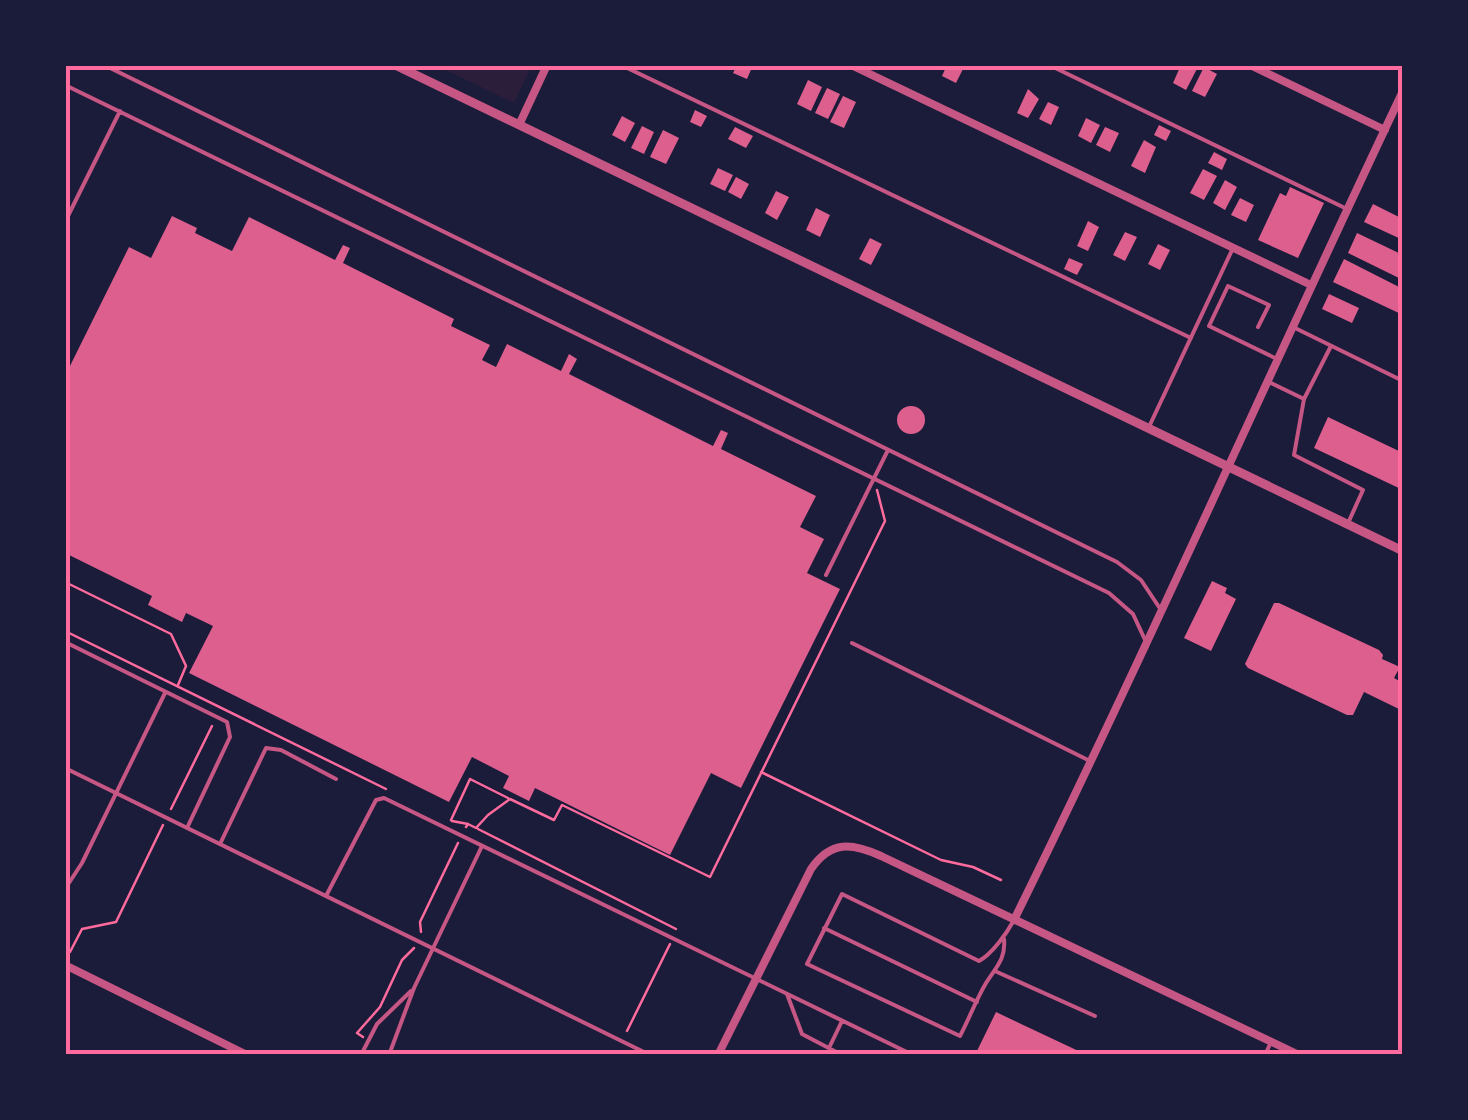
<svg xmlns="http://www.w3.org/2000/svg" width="1468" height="1120" font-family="'Roboto Serif',serif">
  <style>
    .green { fill: #2a1e3b }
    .building { fill: #dd5f8e }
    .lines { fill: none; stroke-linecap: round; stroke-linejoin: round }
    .path { stroke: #ff6b9d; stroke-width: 2.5 }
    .service { stroke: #c65784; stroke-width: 4 }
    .minor { stroke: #c65784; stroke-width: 8 }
    .tertiary { stroke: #c65784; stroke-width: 9 }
    .neatline { fill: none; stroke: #ff6b9d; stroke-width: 4 }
  </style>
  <rect width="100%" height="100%" fill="#1b1b3a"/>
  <path class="green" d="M435,65h97l-18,38z"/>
  <path class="building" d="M737,65h16l-6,14 -14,-6z
    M947,65h18l-9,18 -14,-7z
    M1181,65h18l-13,25 -13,-7z
    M1204,67l13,7 -12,23 -13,-6z
    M808,80l14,7 -11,24 -14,-7z
    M827,88l13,6 -12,25 -13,-6z
    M1028,89l11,10 -11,19 -11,-5z
    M843,96l13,6 -12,26 -14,-6z
    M1048,102l11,5 -8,18 -12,-6z
    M695,110l12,6 -6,11 -11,-5z
    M622,116l13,7 -10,19 -13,-7z
    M1086,118l14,7 -9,18 -13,-7z
    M1159,125l12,6 -5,10 -12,-6z
    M642,126l12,6 -10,22 -13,-6z
    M735,127l18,9 -7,12 -18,-9z
    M1105,127l14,6 -9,19 -14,-7z
    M663,130l16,8 -13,26 -16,-7z
    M1144,140l12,7 -11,26 -14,-7z
    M1214,152l13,7 -5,11 -14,-7z
    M718,168l15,7 -8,16 -15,-7z
    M1203,169l14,7 -13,24 -14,-7z
    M736,177l13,7 -8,15 -13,-7z
    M1225,180l12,7 -12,23 -12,-7z
    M1290,187l34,16 -26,55 -40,-18 22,-47 6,3z
    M776,191l13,6 -12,23 -12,-7z
    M1240,198l14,7 -8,17 -15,-7z
    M1373,204l30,15v21l-39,-18z
    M816,208l14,7 -10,22 -14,-7z
    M172,216l25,12 -2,5 37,18 17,-34 86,43 8,-15 7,3 -7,15 111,56 -3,7 39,19 -8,15 14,7 11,-23 54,27 8,-17 8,5 -8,15 144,72 8,-16 7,3 -7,16 95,47 -16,31 24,12 -17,34 33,16 -99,199 -30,-15 -41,82 -135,-67 -6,13 -26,-13 6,-12 -37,-19 -23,45 -260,-129 24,-47 -27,-13 -4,9 -34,-17 4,-9 -87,-43v-177l64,-129 22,11z
    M1088,221l11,6 -11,24 -11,-5z
    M1125,232l12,5 -12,24 -12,-6z
    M1357,233l46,22v25l-55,-27z
    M870,238l12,6 -11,21 -12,-6z
    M1158,244l12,6 -10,20 -12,-6z
    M1069,258l14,6 -6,11 -13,-6z
    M1344,259l59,30v26l-70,-33z
    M1329,294l30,14 -7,15 -30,-14z
    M897 420a14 14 0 1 1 28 0a14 14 0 1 1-28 0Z
    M1328,417l75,36v37l-89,-42z
    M1212,581l15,7 -2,5 11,6 -25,52 -27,-13z
    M1274,603h5l100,47 4,5 -1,4 18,8 -6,11 9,5v28l-39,-19 -11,23h-6l-99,-47 -3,-4z
    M996,1012l23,11 68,32h-112z"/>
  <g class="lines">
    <path class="path" d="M65,582l106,52 15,32 -8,19
      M65,631l321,158
      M761,772l180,88 32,7 28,13
      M171,809l41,-83
      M451,820l19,-41 38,19
      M452,821l16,3
      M466,827l2,-3 8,4 12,-13 22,-16 44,21 8,-15 148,72 175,-356 -8,-31
      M478,829l198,100
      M421,932l-1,-10 38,-79
      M70,952l12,-23 34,-7 47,-97
      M627,1031l43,-87
      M363,1037l-6,-4 23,-26 22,-47 12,-12"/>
    <path class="service" d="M104,65l1013,497 24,18 20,30
      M621,65l570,273
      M1049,65l298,144
      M65,85l1044,508 24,21 13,28
      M65,222l55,-111
      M1258,327l11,-22 -41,-19 -19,40 68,33
      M1295,328l108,53
      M1271,383l33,16 -10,56 69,35 -14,31
      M1304,399l27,-53
      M1148,429l85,-181
      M826,575l62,-125
      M65,642l162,80 3,15 -43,91
      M852,643l238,118
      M65,768l585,287
      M220,844l46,-96 15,2 55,29
      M65,889l17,-26 83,-170
      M326,896l50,-96 8,-2 529,257
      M824,928l153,74
      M1004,939c2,20 -8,28 -18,44 -10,17 -17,36 -26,53l-153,-72 35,-70 137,67c13,-7 28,-28 35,-41
      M997,972l98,44
      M787,994l15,40 40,21
      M829,1048l13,-27
      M361,1055l16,-31 34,-33
      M389,1055l25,-67 68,-142
      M1265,1055l6,-13"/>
    <path class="minor" d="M851,65l460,220
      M1250,65l135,65
      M519,125l28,-60
      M1014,920c135,-274 258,-553 389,-829
      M65,965l182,90
      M718,1055l93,-186c20,-29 41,-26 70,-13l418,199"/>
    <path class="tertiary" d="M395,65l1008,486"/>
  </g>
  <rect width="1468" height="1120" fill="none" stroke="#1b1b3a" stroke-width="135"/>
  <rect x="68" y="68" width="1332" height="984" class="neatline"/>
</svg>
